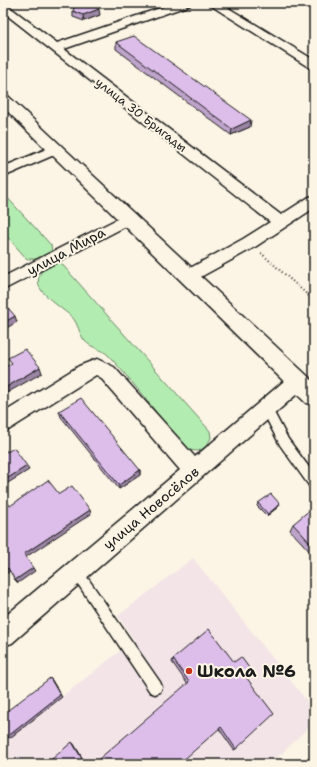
<svg xmlns="http://www.w3.org/2000/svg" width="317" height="767" font-family="'Shantell Sans',sans-serif">
  <style>
    .built { fill: #f3e4e7 }
    .green { fill: #b3ecb0; stroke: #688466 }
    .lines { fill: none; stroke-linecap: round; stroke-linejoin: round }
    .lane-casing { stroke: #1c1c1c; stroke-width: 3 }
    .street-casing { stroke: #1c1c1c; stroke-width: 3 }
    .secondary-casing { stroke: #1c1c1c; stroke-width: 3 }
    .path-far1 { stroke: #1c1c1c; stroke-width: 2; stroke-dasharray: 1 2.5; stroke-linecap: butt }
    .path { stroke: #1c1c1c; stroke-width: 2.5; stroke-dasharray: 1 3; stroke-linecap: butt }
    .lane { fill: #fcf5e5; fill-rule: evenodd }
    .street { fill: #fcf5e5; fill-rule: evenodd }
    .secondary { fill: #fcf5e5; fill-rule: evenodd }
    .wall { fill: #bea3ca; stroke: #1c1c1c }
    .shaded-wall { fill: #9b85a4; stroke: #1c1c1c }
    .building { fill: #ddbeeb; stroke: #1c1c1c }
    .poi-dot { fill: #c8321e; stroke: #fcf5e5; stroke-width: 1.5 }
    .labels { text-anchor: middle; dominant-baseline: central; stroke-width: 4; stroke-linejoin: round; paint-order: stroke }
    .far-street-label { font-size: 12px; fill: #1c1c1c; stroke: #fcf5e5 }
    .street-label { font-size: 14px; fill: #1c1c1c; stroke: #fcf5e5 }
    .near-poi-label { font-size: 17px; font-weight: bold; fill: #1c1c1c; stroke: #fcf5e5; text-anchor: start }
  </style>
  <rect width="100%" height="100%" fill="#fcf5e5"/>
  <filter id="ink" filterUnits="userSpaceOnUse"><feTurbulence type="fractalNoise" baseFrequency=".025" numOctaves="2"/><feDisplacementMap in="SourceGraphic" scale="8" xChannelSelector="R" yChannelSelector="G"/><feConvolveMatrix kernelMatrix="1 2 1 2 8 2 1 2 1" color-interpolation-filters="sRGB"/></filter>
  <g filter="url(#ink)">
    <path class="built" d="M193,558l121,152v12l-43,42h-258l-10,-21 131,-103 -16,-24z"/>
    <path class="green" d="M3,193l48,52 1,6 -16,8h-9l-24,-27z
      M60,262l150,169 1,7c-7,13 -11,15 -25,11 -26,-31 -50,-64 -78,-94 -6,-6 -17,-7 -23,-14 -6,-7 -7,-18 -13,-24 -8,-7 -29,-21 -33,-31 -4,-14 10,-23 21,-24z"/>
    <g class="lines">
      <defs>
        <path id="lane" d="M266,404l4,1 18,34 26,35v14l-4,-1 -30,-42 -19,-37 1,-3z
          M76,565l4,2 80,115 2,5 -2,5 -5,2 -5,-2 -78,-117 -2,-4 2,-4z"/>
        <path id="street" d="M175,3h16l-1,2 -126,44 217,166 28,-18 5,-1v12l-59,39 -60,33 -6,2 -6,-2 -2,-4 2,-4 60,-33 27,-17 -267,-210v-8l4,1 50,38z
          M207,3h13l94,57v9l-4,-1z
          M56,145l5,1 2,3 -2,3 -58,25v-10z
          M129,213l5,1 3,4 -3,4 -131,68v-13z
          M97,359l17,8 81,90 96,-82 7,-2 7,2 2,6 -2,6 -293,256 -9,3v-28l177,-148 -80,-93 -4,-2 -86,54 -7,3v-19l76,-47z"/>
        <path id="secondary" d="M3,94l5,2 306,286v23l-8,-2 -303,-296z"/>
      </defs>
      <use href="#lane" class="lane-casing"/>
      <use href="#street" class="street-casing"/>
      <use href="#secondary" class="secondary-casing"/>
      <path class="path-far1" d="M261,253l50,45"/>
      <path class="path" d="M310,297l4,4"/>
      <use href="#lane" class="lane"/>
      <use href="#street" class="street"/>
      <use href="#secondary" class="secondary"/>
    </g>
    <path class="wall" d="M73,11l27,4 -16,6 -11,-4z
      M116,42l134,85 -19,8 -115,-86z
      M59,411l81,59v5l-21,14 -58,-72z
      M258,503l21,3 -12,10 -10,-10z
      M314,512v44l-24,-26 3,-6z
      M173,659l61,3 18,10 -6,6 -10,71 -2,1 -62,-88z"/>
    <path class="shaded-wall" d="M99,9l1,6 -16,6 -1,-6z
      M251,120l-1,7 -19,8 1,-6z
      M15,316l2,6 -14,8v-7z
      M40,367l2,6 -39,22v-6z
      M27,466l2,4 -26,16v-5z
      M140,470v5l-21,14v-4z
      M280,504l-1,2 -12,10 1,-2z
      M90,510l1,4 -65,43 -2,-3z
      M8,568l2,3 -7,5v-5z
      M33,568l2,3 -17,12 -3,-3z
      M50,678l2,2 10,17 -52,41 -3,-1z
      M72,742l2,2 12,20h-1z"/>
    <path class="building" d="M75,3h16l8,6 -16,6 -10,-4z
      M134,36l117,84 -19,9 -116,-87z
      M3,302l12,14 -12,7z
      M25,349l15,18 -37,22v-21l9,-5 -4,-5z
      M81,398l59,72 -21,15 -60,-74z
      M3,447l4,5 7,-4 13,18 -24,15z
      M48,480l11,14 13,-8 18,24 -66,44 9,14 -18,12 -7,-12 -5,3v-76l7,11z
      M271,494l9,10 -12,10 -10,-11z
      M311,509l3,3v35l-21,-23z
      M209,629l25,33 7,-5 11,15 -6,5 28,37 -38,35 -15,-22 -42,37h-86l96,-82 -16,-23z
      M50,678l10,17 -53,42 -4,-8v-15z
      M72,742l13,22h-39z"/>
  </g>
  <circle class="poi-dot" cx="189" cy="671" r="4"/>
  <g class="labels">
    <g class="far-street-label">
      <text transform="translate(141 115) rotate(38)">улица 30 Бригады</text>
    </g>
    <g class="street-label">
      <text transform="translate(66 251) rotate(-28)">улица Мира</text>
      <text transform="translate(151 508) rotate(-40)">улица Новосёлов</text>
    </g>
    <g class="near-poi-label">
      <text x="197" y="671">Школа №6</text>
    </g>
  </g>
  <rect width="317" height="767" fill="none" stroke="#fcf5e5" stroke-width="16"/>
  <rect x="8" y="8" width="301" height="751" fill="none" stroke="#1c1c1c" stroke-width="1.5" filter="url(#ink)"/>
</svg>
